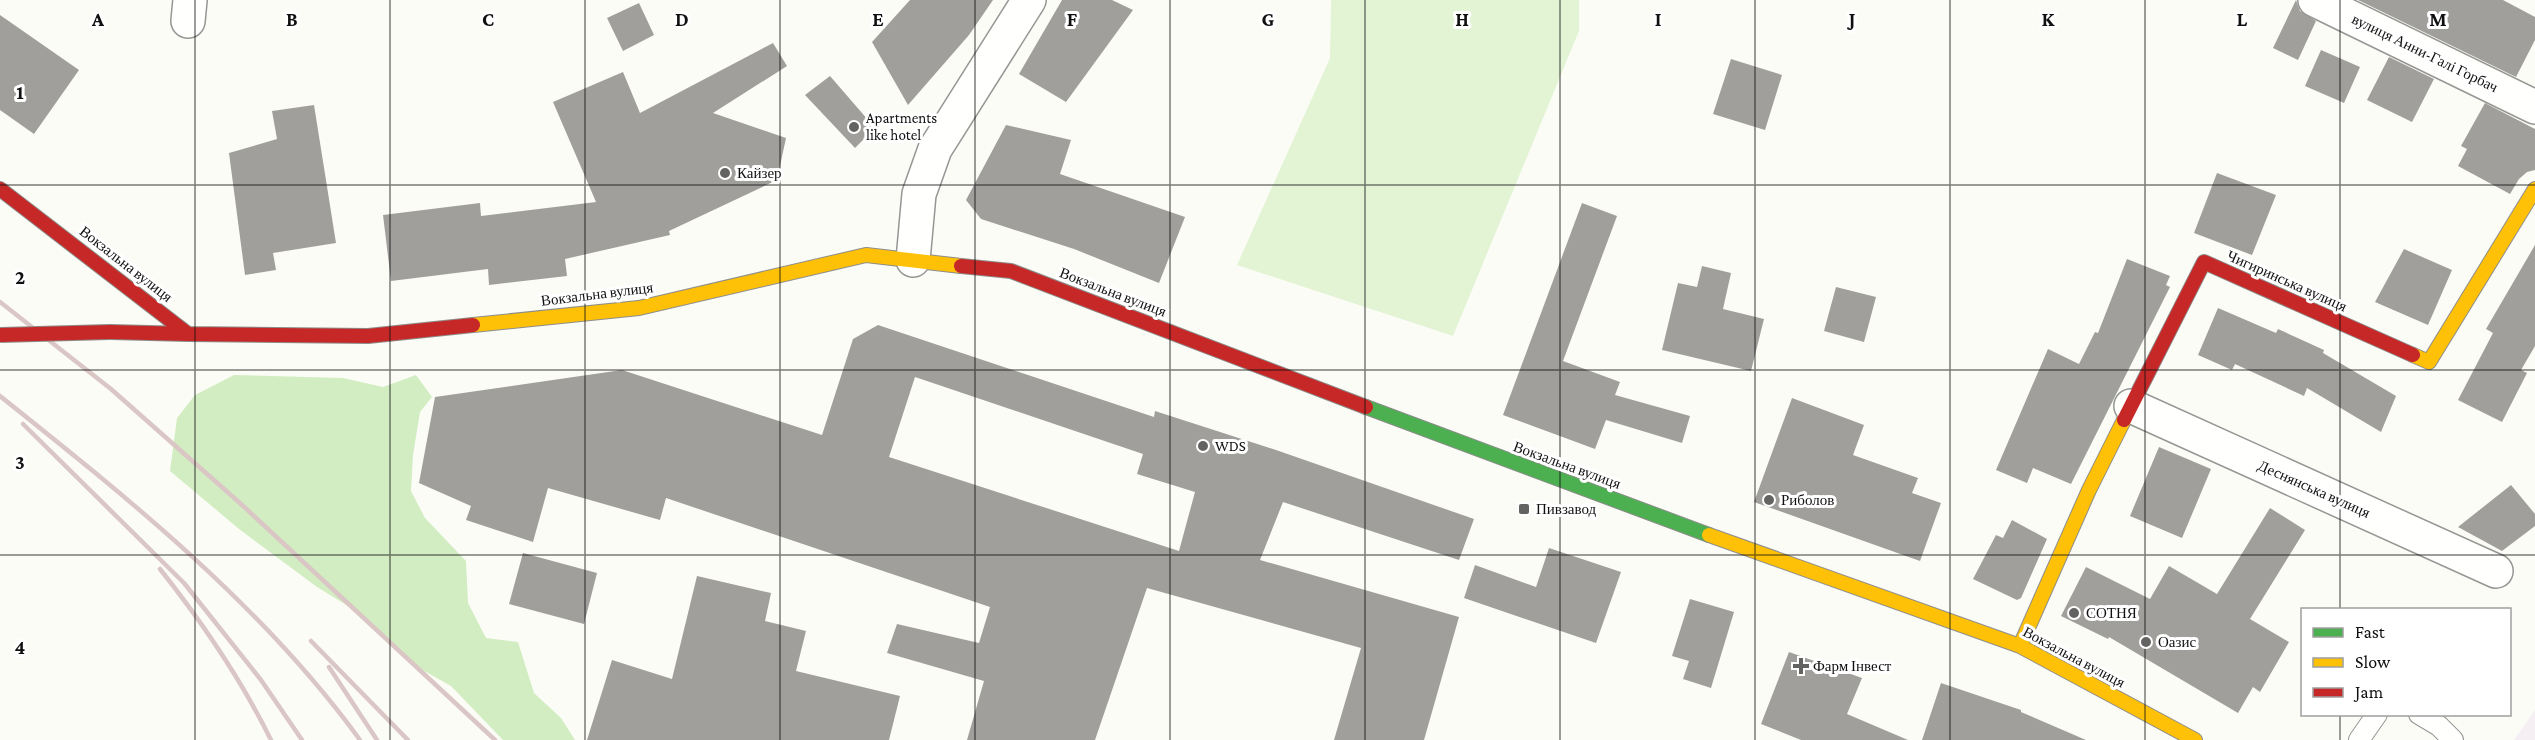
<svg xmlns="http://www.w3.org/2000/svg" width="2535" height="740" font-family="'Crimson Pro',serif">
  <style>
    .industrial { fill: #f5eff3 }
    .green { fill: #e3f4d5 }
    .forest { fill: #d2edc2 }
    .building { fill: #a09f9c; fill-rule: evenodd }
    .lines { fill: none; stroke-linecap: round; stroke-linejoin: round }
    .lane-casing { stroke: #969694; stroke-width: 22 }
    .street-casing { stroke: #969694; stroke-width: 36 }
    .fast-casing { stroke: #8d8d8b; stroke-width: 16 }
    .slow-casing { stroke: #8d8d8b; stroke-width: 16 }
    .jam-casing { stroke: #8d8d8b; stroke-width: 16 }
    .lane { stroke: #fffffe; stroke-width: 20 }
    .street { stroke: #fffffe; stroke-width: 33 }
    .fast { stroke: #4caf50; stroke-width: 14 }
    .slow { stroke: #ffc107; stroke-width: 14 }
    .jam { stroke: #c62828; stroke-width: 14 }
    .rail { stroke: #dac6c4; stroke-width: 4.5 }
    .jam-bridge-casing { stroke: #8d8d8b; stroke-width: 16; stroke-linecap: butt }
    .jam-bridge { stroke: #c62828; stroke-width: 14 }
    .grid { fill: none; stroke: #101010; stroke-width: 1.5; stroke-opacity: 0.55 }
    .poi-dot { fill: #636361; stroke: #fff; stroke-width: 2 }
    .labels { text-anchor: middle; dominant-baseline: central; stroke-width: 6; stroke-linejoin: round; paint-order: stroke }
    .street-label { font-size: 15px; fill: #101010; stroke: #fff }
    .poi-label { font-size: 15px; fill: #101010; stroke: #fff; text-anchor: start }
    .grid-label { font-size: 20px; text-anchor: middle; font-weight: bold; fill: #101010; stroke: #fff; stroke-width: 6; stroke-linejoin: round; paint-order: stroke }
  </style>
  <rect width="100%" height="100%" fill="#fcfcf7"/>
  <path class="industrial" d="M2535,710v30h-21z"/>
  <path class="green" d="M1331,0h248v31l-126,305 -216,-71 93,-207z"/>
  <path class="forest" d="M234,375l109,3 40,9 33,-12 16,22 -12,15 -7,43 -2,36 14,27 41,43 2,42 18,35 32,4 16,51 27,25 14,22h-72l-52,-54 -41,-23 -49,-49 -44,-27 -78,-58 -69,-58 7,-53 18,-23z"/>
  <path class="building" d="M910,0h83l-24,35 -61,70 -36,-63z
    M1062,0h50l21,10 -67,92 -47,-28z
    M2296,0l4,11 16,10 -18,39 -25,-12z
    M2358,0h145l32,17v23l-19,37z
    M639,3l15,32 -31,16 -16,-33z
    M0,15l79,55 -45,64 -34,-24z
    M773,43l14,23 -74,47 73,25 -9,42 -108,51 1,4 -105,24 2,17 -78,9 -1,-16 -97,12 -8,-66 97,-12 1,13 115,-14 -43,-100 70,-30 17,41z
    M2321,50l39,17 -16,36 -39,-17z
    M2389,57l45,22 -22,43 -45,-22z
    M1731,59l51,16 -17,55 -52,-16z
    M830,76l45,52 -20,20 -50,-53z
    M2485,103l50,26v41l-8,2 -8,7 -9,15 -52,-28 9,-17 -6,-3z
    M314,105l22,138 -63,10 3,17 -31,5 -16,-122 48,-14 -5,-28z
    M1006,125l65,15 -11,34 125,43 -26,66 -85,-34 -93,-30 -15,-19z
    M2217,173l59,22 -24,60 -58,-22z
    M1582,203l35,13 -54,145 57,21 -5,13 75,21 -8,27 -76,-23 -11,29 -92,-34z
    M2535,245v101l-14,24 6,3 -25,49 -44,-22 35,-67 -7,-4z
    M2404,249l48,21 -24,55 -53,-23z
    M2127,259l43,17 -4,9 4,2 -99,197 -38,-16 -6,15 -31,-13 52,-121 31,15 16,-32 3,1z
    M1702,266l29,7 -8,36 41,10 -13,52 -89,-21 16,-67 19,4z
    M1836,287l40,10 -12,45 -40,-11z
    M2218,308l58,25 2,-4 46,21 -1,3 73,43 -15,36 -74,-44 -3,8 -69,-32 -3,6 -34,-15z
    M878,325l276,92 1,-6 121,39 198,69 -15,41 -176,-58 -23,58 199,57 -35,123h-90l27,-92 -214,-60 -52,152h-128l17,-59 -97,-28 10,-29 82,19 11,-36 -324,-109 -6,22 -112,-32 -15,54 -67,-22 5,-14 -52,-23 16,-86 187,-27 200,65 31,-96zM915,377l228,77 -6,20 58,18 -16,59 -290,-94z
    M1792,398l72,27 -11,30 65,23 -6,15 29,10 -21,58 -166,-59z
    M2159,447l52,22 -29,69 -52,-22z
    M2511,485l24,29v12l-33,25 -44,-24z
    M2270,508l35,22 -55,89 39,23 -29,50 -7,-5 -15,26 -129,-76 -1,2 -47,-23 25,-49 64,32 19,-33 48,28z
    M2012,520l35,19 -26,59 -4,2 -44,-21 23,-44 7,3z
    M1549,548l72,24 -25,71 -132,-45 11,-33 61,22z
    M523,553l74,20 -13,51 -75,-20z
    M697,576l74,17 -6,28 41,10 -10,40 104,25 -11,44h-302l25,-80 60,19z
    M1690,599l44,13 -23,76 -28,-9 6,-18 -17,-5z
    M1789,652l73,26 -15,36 61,26h-107l-40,-16z
    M1941,683l80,27v2l65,28h-164z"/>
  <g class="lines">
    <defs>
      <path id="lane" d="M2419,714l20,12 14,14
        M2359,740l18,-26"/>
      <path id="street" d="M2315,0l220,107
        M188,21l2,-21
        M913,260l6,-66 16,-45 94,-149
        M2131,406l365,165"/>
      <path id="fast" d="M1366,407l343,128"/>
      <path id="slow" d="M473,325l166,-17 227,-53 95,11
        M2413,355l16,7 106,-173
        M1709,535l311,111 175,94
        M2020,646l69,-156 35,-70"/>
      <path id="jam" d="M0,189l188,145 180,2 105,-11
        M961,266l50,5 355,136
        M110,332l78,2
        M2124,420l80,-158 209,93"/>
    </defs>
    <use href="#lane" class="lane-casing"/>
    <use href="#street" class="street-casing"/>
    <use href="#fast" class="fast-casing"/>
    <use href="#slow" class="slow-casing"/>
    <use href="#jam" class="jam-casing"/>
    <use href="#lane" class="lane"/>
    <use href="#street" class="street"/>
    <use href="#fast" class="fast"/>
    <use href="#slow" class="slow"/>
    <use href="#jam" class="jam"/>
    <path class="rail" d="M0,302l111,87 130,115 254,236
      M0,396c129,103 262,209 360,344
      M23,424l161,159 77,97 41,60
      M160,569c42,53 81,110 111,171
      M311,641l97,99
      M329,667l48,73"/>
    <defs>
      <path id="jam-bridge" d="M0,335l110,-3"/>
    </defs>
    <use href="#jam-bridge" class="jam-bridge-casing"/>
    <use href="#jam-bridge" class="jam-bridge"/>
  </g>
  <path class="grid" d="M195,0v740M390,0v740M585,0v740M780,0v740M975,0v740M1170,0v740M1365,0v740M1560,0v740M1755,0v740M1950,0v740M2145,0v740M2340,0v610M0,185h2535M0,370h2535M0,555h2535M2340,714v26"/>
  <g class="poi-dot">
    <circle cx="854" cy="127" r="6"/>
    <circle cx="725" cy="173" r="6"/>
    <circle cx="1203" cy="446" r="6"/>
    <circle cx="1769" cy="500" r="6"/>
    <rect x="1518" y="503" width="12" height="12" rx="3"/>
    <circle cx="2074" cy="613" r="6"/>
    <circle cx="2146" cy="642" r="6"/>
    <path d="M1798 657h6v6h6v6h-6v6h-6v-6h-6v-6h6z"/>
  </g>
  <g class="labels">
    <g class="street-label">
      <text transform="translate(2425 53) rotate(26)">вулиця Анни-Галі Горбач</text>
      <text transform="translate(126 264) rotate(38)">Вокзальна вулиця</text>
      <text transform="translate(2287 281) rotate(24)">Чигиринська вулиця</text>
      <text transform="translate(1113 292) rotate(21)">Вокзальна вулиця</text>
      <text transform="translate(597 294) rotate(-7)">Вокзальна вулиця</text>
      <text transform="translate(1567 465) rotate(20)">Вокзальна вулиця</text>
      <text transform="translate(2314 489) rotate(24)">Деснянська вулиця</text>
      <text transform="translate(2074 657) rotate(28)">Вокзальна вулиця</text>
    </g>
    <g class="poi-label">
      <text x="866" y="118">Apartments<tspan x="866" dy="17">like hotel</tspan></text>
      <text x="737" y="173">Кайзер</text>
      <text x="1215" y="446">WDS</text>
      <text x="1781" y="500">Риболов</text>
      <text x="1536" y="509">Пивзавод</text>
      <text x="2086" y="613">СОТНЯ</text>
      <text x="2158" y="642">Оазис</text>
      <text x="1813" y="666">Фарм Інвест</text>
    </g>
  </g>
  <g class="grid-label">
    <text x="98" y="26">A</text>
    <text x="292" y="26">B</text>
    <text x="488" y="26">C</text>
    <text x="682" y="26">D</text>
    <text x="878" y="26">E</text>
    <text x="1072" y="26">F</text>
    <text x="1268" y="26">G</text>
    <text x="1462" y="26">H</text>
    <text x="1658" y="26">I</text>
    <text x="1852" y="26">J</text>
    <text x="2048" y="26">K</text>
    <text x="2242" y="26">L</text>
    <text x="2438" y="26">M</text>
    <text x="20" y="99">1</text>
    <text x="20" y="284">2</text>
    <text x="20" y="469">3</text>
    <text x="20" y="654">4</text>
  </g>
  <rect x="2301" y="608" width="210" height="108" fill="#ffffff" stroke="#9f9f9f" stroke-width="1.5"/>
  <rect x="2313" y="628" width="30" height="9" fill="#4caf50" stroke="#9f9f9f" stroke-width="1.5"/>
  <text x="2355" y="638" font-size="18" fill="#101010">Fast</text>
  <rect x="2313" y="658" width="30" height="9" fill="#ffc107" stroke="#9f9f9f" stroke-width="1.5"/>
  <text x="2355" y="668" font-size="18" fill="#101010">Slow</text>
  <rect x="2313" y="688" width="30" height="9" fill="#c62828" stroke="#9f9f9f" stroke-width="1.5"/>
  <text x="2355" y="698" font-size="18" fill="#101010">Jam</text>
</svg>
